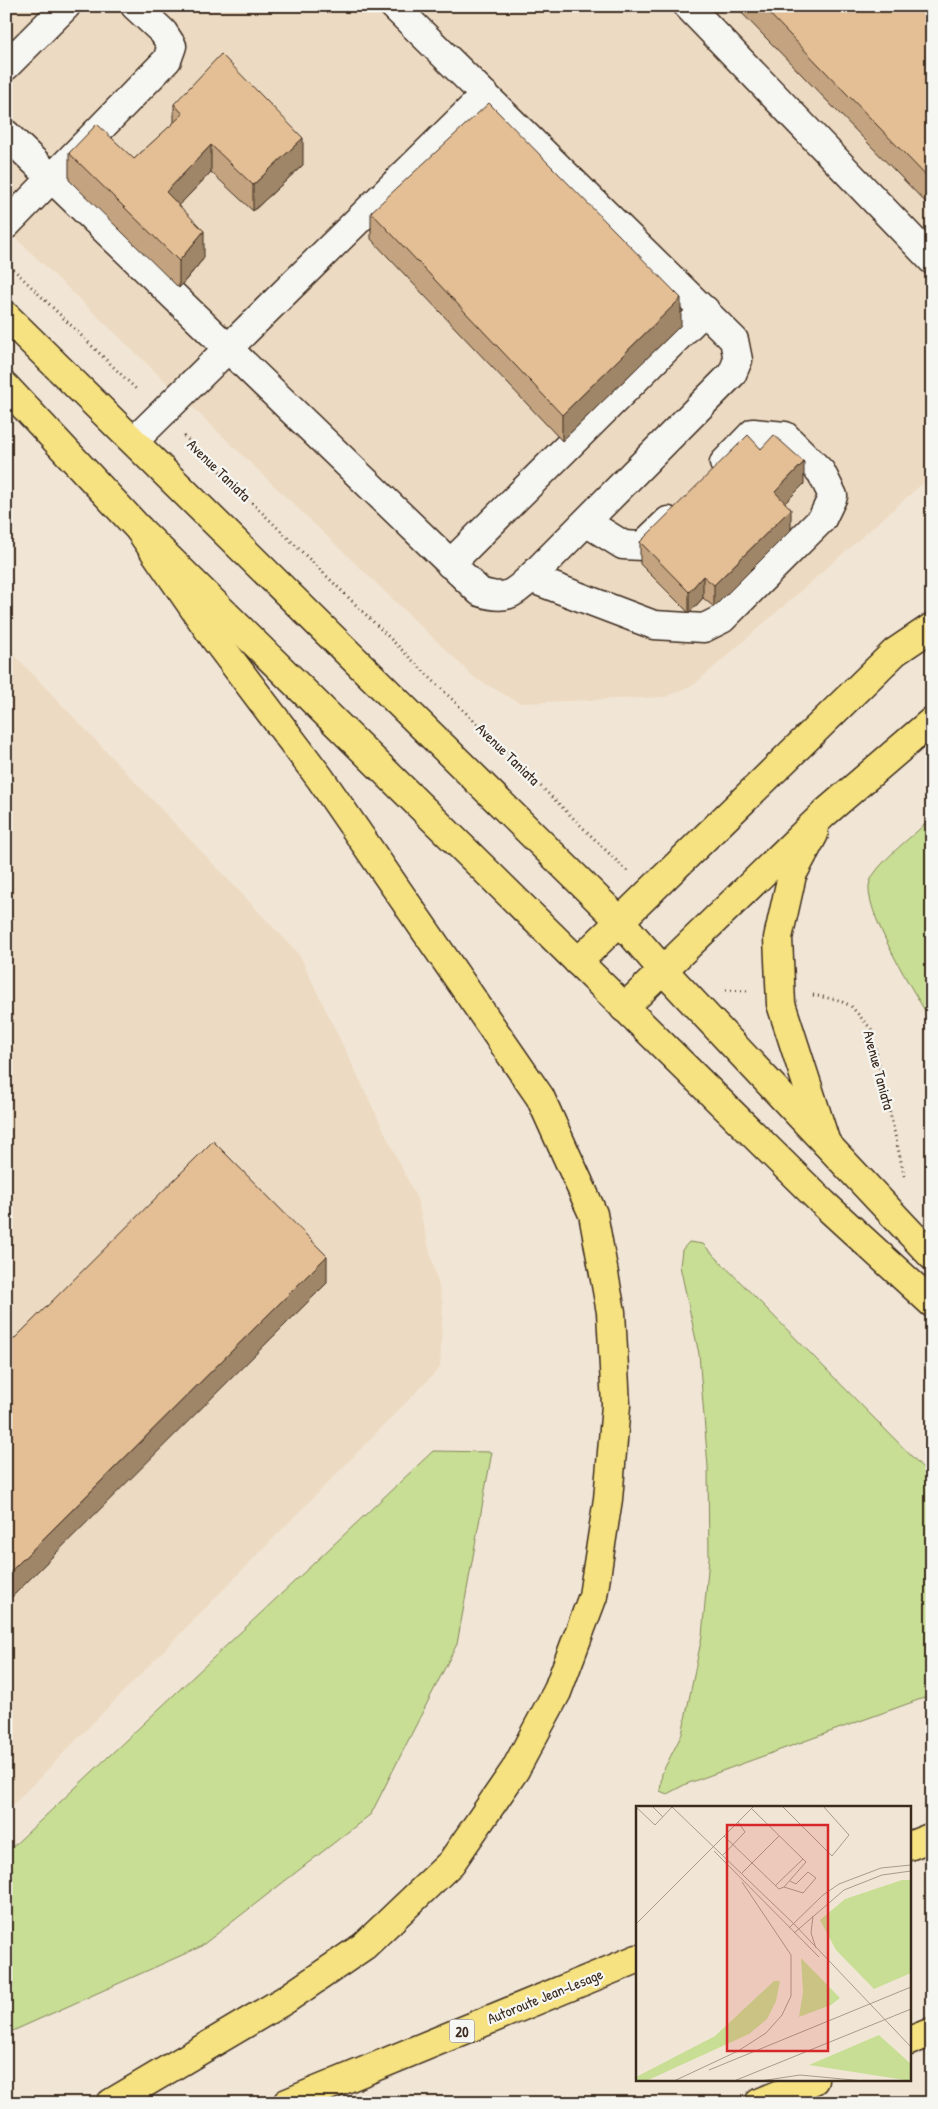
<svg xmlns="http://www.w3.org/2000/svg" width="938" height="2109" font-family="'Patrick Hand',sans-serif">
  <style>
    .built { fill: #eddac2 }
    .green { fill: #c8de94; stroke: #828459 }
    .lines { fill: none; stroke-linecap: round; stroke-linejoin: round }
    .minor-casing { stroke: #3b2a1e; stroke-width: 31 }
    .major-casing { stroke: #3b2a1e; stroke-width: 31 }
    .highway-casing { stroke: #3b2a1e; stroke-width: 31 }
    .path { stroke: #3b2a1e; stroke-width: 3; stroke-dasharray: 1 4; stroke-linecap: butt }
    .minor { stroke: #f6f6f2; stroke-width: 28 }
    .major { stroke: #f6e281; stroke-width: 28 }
    .highway { stroke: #f6e281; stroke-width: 28 }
    .wall { fill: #c4a480; stroke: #3b2a1e }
    .shaded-wall { fill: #a08668; stroke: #3b2a1e }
    .building { fill: #e4bf95; stroke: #3b2a1e }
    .labels { text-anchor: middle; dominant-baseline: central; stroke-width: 4.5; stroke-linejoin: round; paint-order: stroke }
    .shield { fill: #f6f6f2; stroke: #73675e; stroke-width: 1 }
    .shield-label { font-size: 14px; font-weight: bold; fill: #3b2a1e }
    .street-label { font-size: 15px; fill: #3b2a1e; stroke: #f6f6f2 }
    .inset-road { fill: none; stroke: #a89b8c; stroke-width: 1 }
    .view { fill: #d62828; fill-opacity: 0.15; stroke: #d62828; stroke-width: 2.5 }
    .inset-edge { fill: none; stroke: #3b2a1e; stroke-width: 2.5 }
  </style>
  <rect width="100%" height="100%" fill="#f1e6d6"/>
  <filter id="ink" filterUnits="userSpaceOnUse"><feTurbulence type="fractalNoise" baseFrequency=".02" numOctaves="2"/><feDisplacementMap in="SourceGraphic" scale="10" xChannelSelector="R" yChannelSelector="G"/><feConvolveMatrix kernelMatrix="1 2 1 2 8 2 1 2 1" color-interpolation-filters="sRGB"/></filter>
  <g filter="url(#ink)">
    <path class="built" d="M6,6h926v473l-11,6 -226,199 -29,13 -146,6 -44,-24 -470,-450z
      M6,646l293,308 118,245 26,104 -3,65 -434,444z"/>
    <path class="green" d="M932,818v204c-15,-24 -72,-116 -62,-141 9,-20 46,-48 62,-63z
      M689,1242l14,2 229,233v218l-246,89 -19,10 -7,-3 2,-18 20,-39 20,-98 7,-78 -1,-91 -9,-113 -19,-88 2,-16z
      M433,1451l59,1 -35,192 -86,170 -171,133 -194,87v-181z"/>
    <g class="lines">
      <defs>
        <path id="minor" d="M688,6l244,254
          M6,66l60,-60
          M6,134l474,458c24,8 32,4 50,-14l202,-204 6,-14 -4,-20 -340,-334
          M6,225l161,-165 5,-14 -9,-14 -28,-26
          M134,441l351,-346
          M586,522l37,23 19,1 26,-25
          M450,564l255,-254
          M530,578l124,47 50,3 18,-9 100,-100 11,-23 -12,-24 -36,-36 -32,-3 -29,30"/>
        <path id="major" d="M6,316l615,606 41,47 270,287
          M6,387l133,142 685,675 108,99"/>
        <path id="highway" d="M814,834l-22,41 -14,63 3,66 45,139
          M578,962l317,-310 37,-25
          M624,1008l201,-195 107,-92
          M909,1846l23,-9
          M909,2041l23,-9
          M111,2103l174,-103 79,-54 87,-83 64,-93 42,-78 36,-96 15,-97 8,-94 -5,-93 -18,-98 -53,-117 -220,-319 -105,-139 -76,-110
          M287,2103l350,-144
          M759,2103l55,-23"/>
      </defs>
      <use href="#minor" class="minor-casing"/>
      <use href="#major" class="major-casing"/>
      <use href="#highway" class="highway-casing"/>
      <path class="path" d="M6,262l132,129
        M184,436l443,435
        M726,990l23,1
        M813,995l25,5 13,6 20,23 34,150"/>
      <use href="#minor" class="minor"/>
      <use href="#major" class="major"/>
      <use href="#highway" class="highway"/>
    </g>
    <path class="wall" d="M735,6h197v203z
      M174,104l129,61 -50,46 -42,-39 -32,33 25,53 -25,30 -110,-108v-27l65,6 40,-36z
      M371,212l310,113 -119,116 -191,-202z
      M761,449l43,35 -19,19 6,27 -77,77 -11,-9 -14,15 -49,-49v-22z"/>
    <path class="shaded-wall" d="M303,138v27l-50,46v-26z
      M211,145v27l-45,47v-27z
      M204,231v27l-25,30v-27z
      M681,298v27l-119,116v-26z
      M804,462v22l-29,29v-21z
      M791,509v21l-77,77v-22z
      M703,576v22l-14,15v-21z
      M327,1256v27l-321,320v-27z"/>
    <path class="building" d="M762,6h170v176z
      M221,54l82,84 -50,47 -42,-40 -45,47 38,39 -25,30 -110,-108 28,-29 37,35 49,-45 -9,-10z
      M489,103l192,195 -119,117 -191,-203z
      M748,435l13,14 13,-14 30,27 -29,30 16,17 -77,76 -11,-9 -14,16 -49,-50z
      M213,1141l114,115 -321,320v-229z"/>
  </g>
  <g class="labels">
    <rect class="shield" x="449.5" y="2019.5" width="25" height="23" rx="4"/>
    <g class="shield-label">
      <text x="462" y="2031">20</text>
    </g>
    <g class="street-label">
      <text transform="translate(219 470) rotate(44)">Avenue Taniata</text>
      <text transform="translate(508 754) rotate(44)">Avenue Taniata</text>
      <text transform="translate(879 1070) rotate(75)">Avenue Taniata</text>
      <text transform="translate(545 1996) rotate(-22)">Autoroute Jean-Lesage</text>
    </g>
  </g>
  <g transform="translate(636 1806)">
    <rect width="275" height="275" fill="#f1e6d6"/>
    <path d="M266,74h9v93l-37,16 -38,-39 -16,-30 25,-21zM165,152l39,40 -9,7 -32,12 4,-25zM138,175h6l-4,20 -9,18 -18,15 -103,47h-10v-4l79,-41zM243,229l32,29v17l-102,-16z" fill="#c8de94"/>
    <path class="inset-road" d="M16,0l11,11M35,0l123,118 117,123M146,0l50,50 17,-21 -26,-29M0,1l19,18 17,-18M88,30l55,53 5,-2 22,-25 -54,-53M78,45l105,106M87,49l22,-23 -7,-10M106,67l37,-37M139,80l28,-27M148,81l19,6 13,-15 -8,-6 -12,12 -6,-3M177,110l-2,17 5,15M0,118l117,-117M153,122l34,-33 16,-11 42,-16 30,-3M158,127l50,-43 38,-15 29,-4M73,264l202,-83M38,275l64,-30 28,-18 16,-18 9,-19v-41l-49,-73M98,275l177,-72M124,275l40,-6 64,6"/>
    <path class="view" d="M91,19h101v226h-101z"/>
    <rect width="275" height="275" class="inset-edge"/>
  </g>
  <rect width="938" height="2109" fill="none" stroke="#f6f6f2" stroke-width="25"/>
  <rect x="12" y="12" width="913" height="2084" fill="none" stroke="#3b2a1e" stroke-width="2" filter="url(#ink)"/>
</svg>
